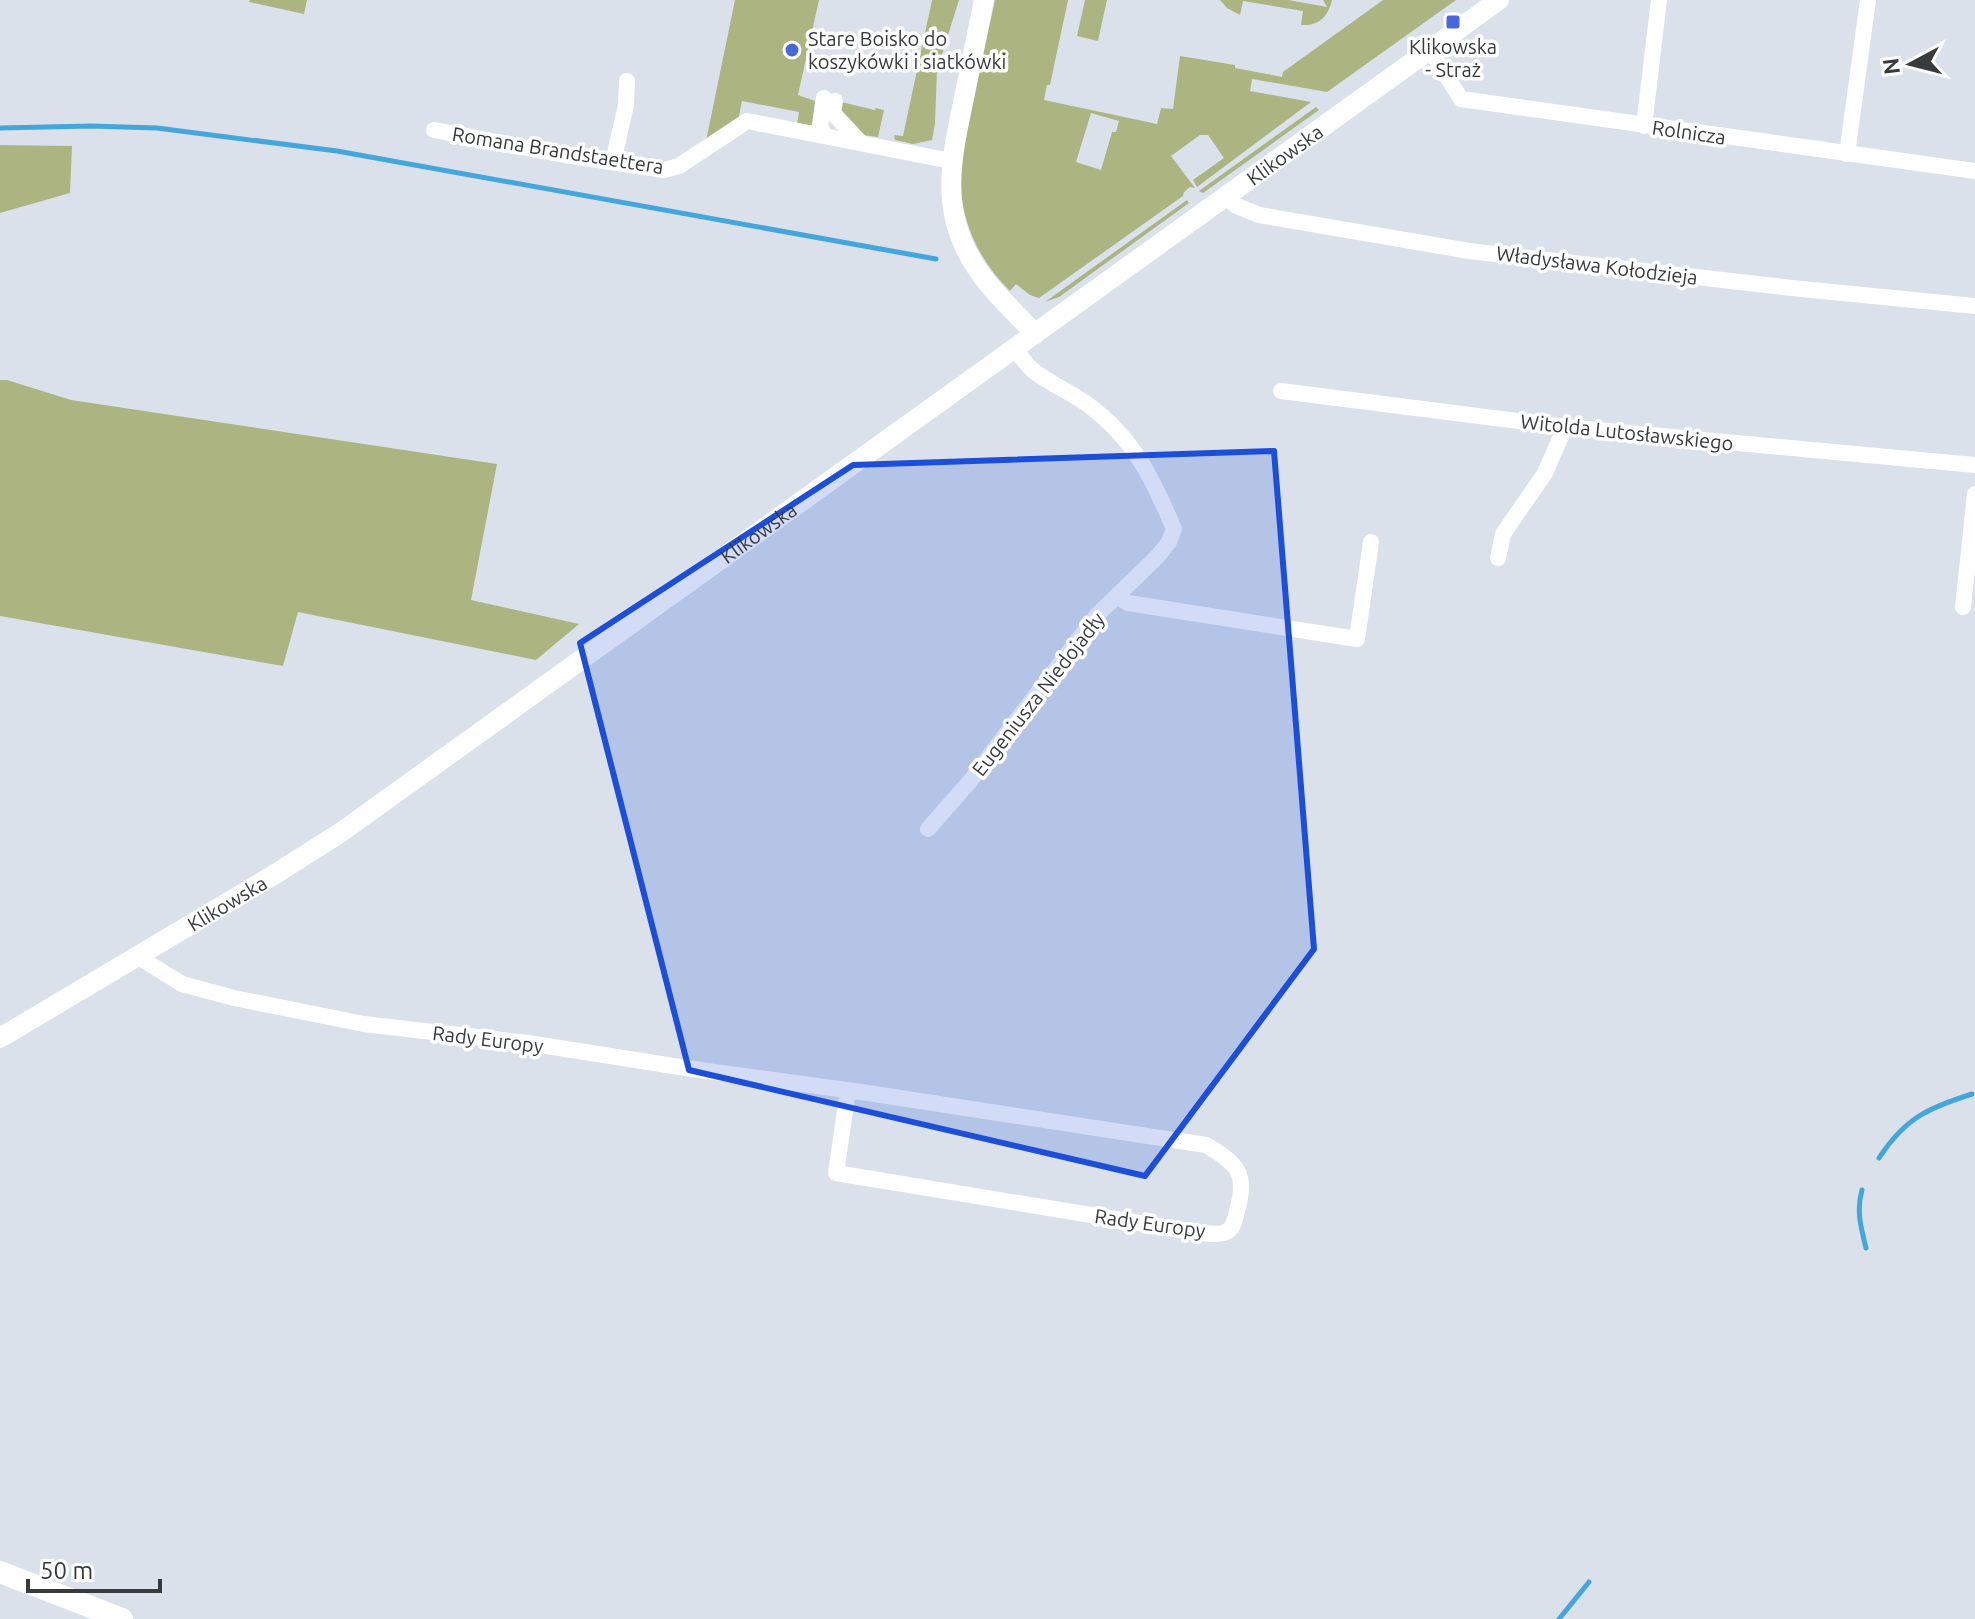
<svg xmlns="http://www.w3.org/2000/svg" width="1975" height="1619" font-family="Ubuntu,sans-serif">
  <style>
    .green { fill: #acb581; fill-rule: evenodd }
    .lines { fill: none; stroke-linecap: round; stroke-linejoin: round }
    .stream { stroke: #44a6da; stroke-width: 5 }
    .minor { stroke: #fff; stroke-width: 16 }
    .tertiary { stroke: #fff; stroke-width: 20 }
    .secondary { stroke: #fff; stroke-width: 22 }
    .marked { fill: #1d4ed8; fill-opacity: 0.2; stroke: #1d4ed8; stroke-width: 6; stroke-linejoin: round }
    .poi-dot { fill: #4768db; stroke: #fff; stroke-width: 3 }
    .labels { text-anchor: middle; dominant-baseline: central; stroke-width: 7; stroke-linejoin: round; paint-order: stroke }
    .poi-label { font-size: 20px; fill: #383a3e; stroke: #fff; text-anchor: start }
    .street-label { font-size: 20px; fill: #383a3e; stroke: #fff }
  </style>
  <rect width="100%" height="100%" fill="#dae1eb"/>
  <path class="green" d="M250,0h57l-3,14 -55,-12z
    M735,0h84l-21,95 17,6 -3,23 -4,3 -11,-2 2,-13 -57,-11 -4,20 -32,20z
    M932,0h27l-22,70 -2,54 -3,16 -19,4 -18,-4 -1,-5 9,1z
    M995,0h73l-18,85h-3l-3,15 113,24 4,-16 12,1 7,-53 55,9v3l47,9 1,-5 100,-72h73l-129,92 -75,-13 -2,12 61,11 -114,85 -4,-7 31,-22 -16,-23h-8l-29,21 24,32 -5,-1 -6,5 -1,4 -144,102 -9,-3 -14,-11 -6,7c-38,-37 -56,-87 -48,-140 2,-16 7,-32 10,-48 8,-35 16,-69 23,-103zM1091,113l28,8 -3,11h-4l-11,38 -25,-8z
    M1085,0h22l-9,41 -21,-5z
    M1220,0h68l39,7 -4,-7h9c-4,17 -13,26 -31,25l2,-14 -60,-10 -3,14 -13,-7z
    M841,102l34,8 1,-2 8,2 -6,27 -15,-2 -23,-25z
    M1316,107l3,3 -116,83 -4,-2z
    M0,145l72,1 -2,47 -70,20z
    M1187,200l2,3 -130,94 -14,5z
    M0,380h7l64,20 426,64 -26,136 108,24 -43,36 -238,-48 -15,54 -283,-50z"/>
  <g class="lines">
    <path class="stream" d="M0,128l91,-2 66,2 180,23 599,108
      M1879,1158c26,-40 49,-50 93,-64
      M1862,1190c-6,20 -1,38 4,58
      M1559,1619l30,-37"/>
    <path class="minor" d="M1430,50l31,49 514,72
      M824,98l-4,28 4,9
      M835,101l-2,12 28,30
      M1644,126l15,-126
      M434,130l131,25 99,15 15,-4 68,-45 204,40
      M1847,154l21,-154
      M613,162l13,-57 1,-24
      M1225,197l12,9 22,9 210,36 323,37 183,18
      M1281,391l284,36 410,38
      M1498,558l5,-24 42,-61 20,-46
      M1117,596l11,7 229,36 14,-97
      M1963,607l12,-113
      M928,829l43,-49 126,-165 60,-58 12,-15 5,-13c-21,-50 -41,-92 -87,-125 -17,-12 -36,-20 -52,-32 -8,-6 -14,-16 -21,-23
      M137,956l45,28 52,14 130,26 164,19 158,25 182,25 338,52c31,18 42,28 31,66 -2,8 -3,17 -11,21 -9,4 -22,1 -32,0l-358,-59 12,-83"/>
    <g class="tertiary">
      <path d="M984,0c-7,34 -14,68 -21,103 -12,57 -23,107 11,161 16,26 40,47 61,70"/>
      <path id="s1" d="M0,1038l272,-162 68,-43 1159,-833"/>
    </g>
    <path class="secondary" d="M0,1572l122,47"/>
  </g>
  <path class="marked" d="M1274,451l40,498 -169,227 -456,-106 -109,-427 273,-178z"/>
  <g class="poi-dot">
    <rect x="1445" y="14" width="16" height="16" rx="4"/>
    <circle cx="792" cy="50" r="8"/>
  </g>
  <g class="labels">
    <g class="poi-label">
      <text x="808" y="38">Stare Boisko do<tspan x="808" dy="23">koszykówki i siatkówki</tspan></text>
      <text x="1453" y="46" text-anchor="middle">Klikowska<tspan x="1453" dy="23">- Straż</tspan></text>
    </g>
    <g class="street-label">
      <text transform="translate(1689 132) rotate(8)">Rolnicza</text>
      <text transform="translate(558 150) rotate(9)">Romana Brandstaettera</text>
      <text stroke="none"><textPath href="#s1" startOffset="1560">Klikowska</textPath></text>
      <text transform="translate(1597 265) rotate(7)">Władysława Kołodzieja</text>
      <text transform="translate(1627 432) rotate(6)">Witolda Lutosławskiego</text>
      <text stroke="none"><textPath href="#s1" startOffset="912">Klikowska</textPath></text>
      <text transform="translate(1038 694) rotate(-52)">Eugeniusza Niedojadły</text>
      <text stroke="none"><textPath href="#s1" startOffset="264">Klikowska</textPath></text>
      <text transform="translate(488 1039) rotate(7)">Rady Europy</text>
      <text transform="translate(1150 1223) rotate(8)">Rady Europy</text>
    </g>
  </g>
  <g transform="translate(1911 64) rotate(263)" stroke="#ffffff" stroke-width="6" paint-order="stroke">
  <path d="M0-6L14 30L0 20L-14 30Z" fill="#383a3e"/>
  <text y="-12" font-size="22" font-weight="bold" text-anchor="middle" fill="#383a3e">N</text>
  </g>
  <path d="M28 1579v12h132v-12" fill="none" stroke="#383a3e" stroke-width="4"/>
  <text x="40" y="1579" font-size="24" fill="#383a3e" stroke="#ffffff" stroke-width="6" paint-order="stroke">50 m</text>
</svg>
